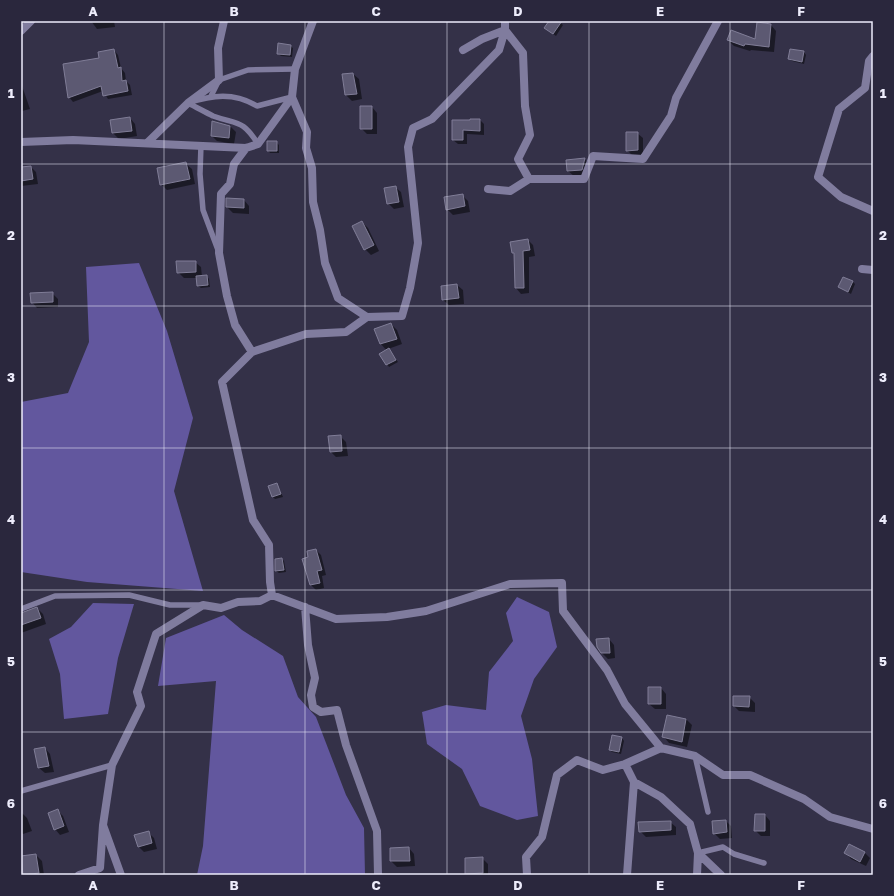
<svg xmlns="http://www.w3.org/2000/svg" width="894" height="896" font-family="'Golos Text',sans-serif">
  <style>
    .forest { fill: #62579e }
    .shadow { fill: #0007 }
    .building { fill: #5c5972; stroke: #807d97 }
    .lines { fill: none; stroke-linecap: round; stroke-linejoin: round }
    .lane { stroke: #807c9e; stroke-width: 5.5 }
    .street { stroke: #807c9e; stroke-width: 8 }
    .grid { fill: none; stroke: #edecfb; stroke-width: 1; stroke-opacity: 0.55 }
    .neatline { fill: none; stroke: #edecfb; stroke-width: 1.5 }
    .grid-label { font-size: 13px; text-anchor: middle; font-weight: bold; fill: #edecfb }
  </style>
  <rect width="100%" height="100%" fill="#343148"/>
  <path class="forest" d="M139,263l28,68 26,87 -19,73 29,100 -116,-9 -66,-10v-170l47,-9 21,-51 -3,-75z
    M517,597l32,15 8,35 -23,32 -13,37 11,43 6,57 -21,4 -37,-14 -18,-37 -35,-25 -5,-32 24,-7 40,5 3,-38 24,-31 -7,-28z
    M93,603l41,1 -16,54 -10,56 -44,5 -4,-45 -11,-35 22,-12z
    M224,615l18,15 41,26 15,41 18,20 30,78 18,33 1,47h-168l6,-29 13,-165 -58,5 8,-48z"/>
  <path class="shadow" d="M91,21h23l1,6 -18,2z
    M550,21h8l5,4 -7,11 -8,-6z
    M771,25l5,6 -2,21 -23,-2 -1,1 -16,-5 -6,-6h28z
    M290,46l3,2 -1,9 -11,-1 -3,-3z
    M114,50l4,5 3,13 4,5 1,8 4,4 2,10 -24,4 -5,-8 -30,11 -4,-5 31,-38z
    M804,52l2,3 -2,9 -12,-3 -3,-2z
    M353,74l6,5 3,20 -10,2 -6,-6z
    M21,83l9,26 -8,2 -1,-1z
    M372,107l5,6v21h-10l-6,-6z
    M130,118l5,6 2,12 -18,3 -6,-6 -2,-12z
    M480,120l4,4v11l-17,-1v10h-9l-5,-4v-19z
    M230,126l6,6 -2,12 -17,-3 -5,-5z
    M637,133l6,5v18h-10l-6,-6z
    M276,142l3,3v8h-9l-2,-3z
    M584,159l6,5 -3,11 -13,1 -6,-5z
    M186,164l6,5 3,15 -28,6 -6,-6z
    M31,167l5,5 2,12 -17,2v-18z
    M395,187l6,5 3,15 -10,2 -6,-6z
    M462,195l6,6 2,11 -17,3 -6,-6z
    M244,200l5,6v8l-16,-1 -6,-6z
    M362,222l6,6 11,23 -8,4 -6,-6z
    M528,240l5,5 2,11 -6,1v36l-8,1 -5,-6 -1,-33 -2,-2z
    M195,262l6,5 1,10 5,-1 2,3 1,8 -9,1 -3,-2 -1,-8h-13l-6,-6z
    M853,282l2,2 -4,10 -11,-7z
    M457,285l6,5 1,14 -15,1 -6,-5 -1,-14z
    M52,293l6,6v8l-21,1 -5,-6z
    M391,324l6,6 5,14 -14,5 10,13 -9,5 -8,-12 6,-4 -6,-7 -5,-15z
    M340,436l6,6 2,14 -12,1 -5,-5z
    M277,484l6,13 -8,2 -2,-2z
    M316,550l5,5 5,20 -4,1 2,12 -8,2 -5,-5 -2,-27z
    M282,559l2,2 2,11 -7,1 -3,-2v-11z
    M37,608l6,6 3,10 -25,9v-19z
    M609,639l5,6 1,13 -7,1 -6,-6z
    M661,688l5,6v15h-11l-6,-5z
    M749,697l6,6v9l-16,-1 -5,-5z
    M686,719l6,6 -5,22 -18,-4 -5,-6z
    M622,738l2,3 -3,13 -9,-2 -2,-2z
    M45,748l5,6 4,18 -9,1 -6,-5z
    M58,811l5,5 6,16 -9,3 -5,-6z
    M21,812l6,6 5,13 -9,3 -2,-2z
    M765,815l5,6v15h-9l-5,-5z
    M726,821l5,5 1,12 -12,1 -6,-6z
    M670,822l6,5v8l-30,2 -6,-6z
    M148,832l6,6 3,11 -13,3 -6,-6z
    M409,848l5,6 1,12 -18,1 -6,-6z
    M846,853h19l5,5 -4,8 -15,-7z
    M36,855l6,6 2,14h-20l-3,-18z
    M482,858l6,6v11h-20l-2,-1z"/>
  <path class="building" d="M549,21h13l-9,13 -9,-6z
    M757,22l14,2 -2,23 -24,-3 -1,2 -17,-6 4,-10 24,9z
    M278,43l13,2 -1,10 -13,-1z
    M114,49l4,19 3,-1 1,14 4,-1 2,11 -25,5 -2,-10 -33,12 -5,-34 36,-6 -1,-6z
    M790,49l14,2 -2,11 -14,-3z
    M353,73l4,21 -12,1 -3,-21z
    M360,106h12v23h-12z
    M130,117l2,14 -20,2 -2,-13z
    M470,119h10v12l-17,-1v10h-11v-20h18z
    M212,121l18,5 -1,12 -18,-2z
    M626,132h12v18l-12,1z
    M267,141h10v10h-10z
    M585,158l-3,12 -15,1 -1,-11z
    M186,162l4,17 -30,6 -3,-17z
    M31,166l2,13 -12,2v-14z
    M396,186l3,16 -12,2 -3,-16z
    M463,194l2,12 -19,4 -2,-13z
    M226,198l18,1v9l-18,-1z
    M362,221l12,24 -10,5 -12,-24z
    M528,239l2,11 -7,1 1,37h-9l-1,-35h-2l-2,-11z
    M176,261h20v11l-19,1z
    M207,275l1,10 -11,1 -1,-10z
    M843,277l10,4 -5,11 -10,-5z
    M457,284l2,14 -17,2 -1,-14z
    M53,292v10l-22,1 -1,-10z
    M391,323l6,16 -17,5 -6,-15z
    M389,348l7,12 -10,5 -7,-11z
    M341,435l1,16 -12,1 -2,-16z
    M277,483l4,11 -9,3 -4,-11z
    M316,549l6,21 -5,1 3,12 -10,2 -8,-26 6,-2 -1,-6z
    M282,558l2,12 -9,1v-12z
    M37,607l4,11 -20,7v-12z
    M609,638l1,15h-9l-4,-6 -1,-8z
    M648,687h13v17h-13z
    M733,696h17l-1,11 -16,-1z
    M667,715l19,4 -4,23 -20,-5z
    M612,735l10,2 -3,15 -10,-2z
    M45,747l4,19 -11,2 -4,-19z
    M58,809l6,17 -10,4 -6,-17z
    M755,814h10v17h-11z
    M726,820l1,12 -14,2 -1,-13z
    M671,821v9l-32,2 -1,-10z
    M149,831l3,12 -14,4 -4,-12z
    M849,844l16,8 -5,10 -16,-9z
    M409,847l1,14h-20v-13z
    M36,854l3,19 -16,2 -2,-19z
    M483,857v16l-18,1v-16z"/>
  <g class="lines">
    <path class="lane" d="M211,96l8,-16 29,-10 47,-1
      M258,144c-16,-25 -20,-19 -45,-28 -8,-4 -17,-9 -25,-13 24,-8 46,-11 69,3l35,-9
      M201,145l-1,29 3,36 15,40
      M21,609l34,-13 74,-1 41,10h33
      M695,756l13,56
      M21,791l91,-26
      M698,853l25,-6 11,7 30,9"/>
    <path class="street" d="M505,21v9l18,23 2,53 5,29 -12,24 11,20
      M21,31l10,-10
      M873,56l-4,5 -4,27 -26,21 -21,68 23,20 32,14
      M292,97l15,35 -1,16 6,20 1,34 7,28 5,33 13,35 29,19 35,-1 8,-28 8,-45 -10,-96 5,-19 19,-9 67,-69 6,-20 -23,9 -19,11
      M21,142l52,-2 173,8 12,-4 34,-47 3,-28 18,-48
      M148,142l40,-39 31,-23 -1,-32 6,-27
      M246,148l-12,16 -4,20 -9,10 -2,59 8,43 8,29 17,27
      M488,189l22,2 19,-12h55l9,-23 50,3 28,-43 5,-18 42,-77
      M862,269l11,1
      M367,317l-21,15 -40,2 -54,18 -30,30 31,138 16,25 1,37 2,13 64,24 51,-2 39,-6 84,-27 52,-1 1,28 44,59 18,34 36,44 34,8 28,19h27l54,24 26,18 43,12
      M305,607l3,38 7,33 -4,17 2,12 8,5 16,-2 9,35 31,86 1,44
      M661,748l-36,16 9,18 27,15 29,27 8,29 23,22
      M103,825l9,-60 29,-59 -4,-14 19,-58 47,-29 18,3 17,-6 22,-1 12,-6
      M79,875l21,-7 3,-43 18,50
      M527,875l-1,-18 16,-20 15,-62 20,-15 26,10 22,-6
      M627,875l7,-93
      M697,875l1,-22"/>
  </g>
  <path class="grid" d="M164,21v854M305,21v854M447,21v854M589,21v854M730,21v854M21,164h852M21,306h852M21,448h852M21,590h852M21,732h852"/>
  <rect width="894" height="896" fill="none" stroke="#2a273d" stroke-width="44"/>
  <rect x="22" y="22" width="850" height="852" class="neatline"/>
  <g class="grid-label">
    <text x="93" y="16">A</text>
    <text x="234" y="16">B</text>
    <text x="376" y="16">C</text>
    <text x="518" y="16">D</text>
    <text x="660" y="16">E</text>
    <text x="801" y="16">F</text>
    <text x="11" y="98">1</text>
    <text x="883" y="98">1</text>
    <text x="11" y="240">2</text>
    <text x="883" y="240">2</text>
    <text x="11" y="382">3</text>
    <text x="883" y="382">3</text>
    <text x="11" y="524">4</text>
    <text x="883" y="524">4</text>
    <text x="11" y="666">5</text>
    <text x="883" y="666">5</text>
    <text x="11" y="808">6</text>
    <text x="883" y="808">6</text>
    <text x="93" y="890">A</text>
    <text x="234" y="890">B</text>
    <text x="376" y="890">C</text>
    <text x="518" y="890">D</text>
    <text x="660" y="890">E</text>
    <text x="801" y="890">F</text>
  </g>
</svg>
